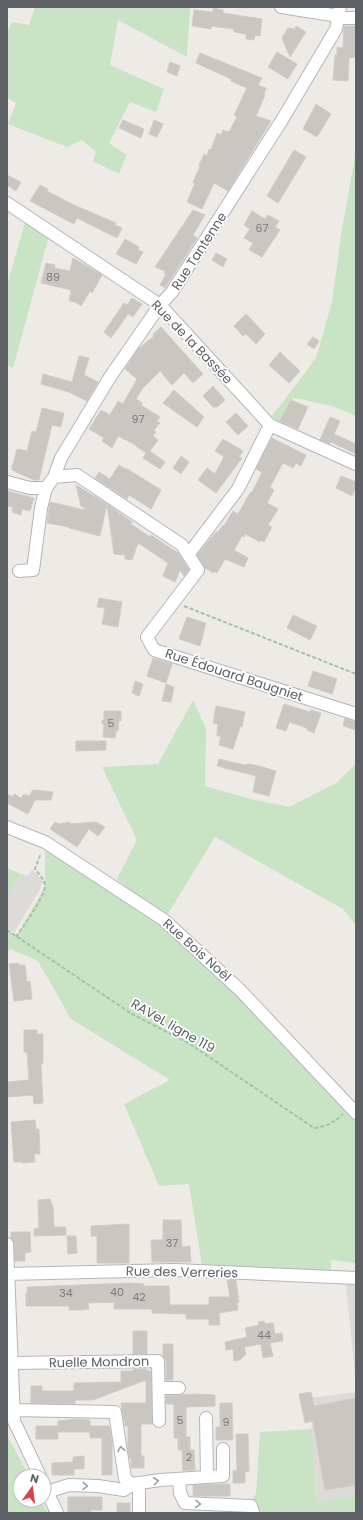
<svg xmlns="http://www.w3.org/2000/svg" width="363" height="1520" font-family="Poppins,sans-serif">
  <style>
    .industrial { fill: #dddbd8 }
    .green { fill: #c9e3c5 }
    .building { fill: #cac6c2; stroke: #d2ccc5 }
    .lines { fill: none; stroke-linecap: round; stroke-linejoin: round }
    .minor-casing { stroke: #b3b6b9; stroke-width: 14 }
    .path { stroke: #a1c5a6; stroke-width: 2; stroke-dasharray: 4 2; stroke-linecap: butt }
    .minor { stroke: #fff; stroke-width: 12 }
    .oneway { stroke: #9ea0a3 }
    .labels { text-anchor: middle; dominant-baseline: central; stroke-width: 3.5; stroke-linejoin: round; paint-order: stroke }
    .number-label { font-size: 11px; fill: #797a7c }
    .street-label { font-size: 13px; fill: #5e6165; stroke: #fff }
  </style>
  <rect width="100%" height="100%" fill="#eeebe6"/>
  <path class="industrial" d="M32,869l11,12 -4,10 -25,42 -7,-5v-30l14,-24 7,2z
    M345,1277l11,1v106z
    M356,1392v103l-40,8 -6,-105z"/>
  <path class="green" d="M35,7h155l-3,50 -69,-37 -8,45 54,24 -8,23 -26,-10 -21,41 18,12 -8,19 -26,-13 3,-9 -14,-12 -15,7 -59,-23 8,-21 -9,-5v-66l5,-10 17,3z
    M356,150v266l-24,-10 -37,-8 -4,2 -11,23 -8,-7 44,-58 16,-56 9,-67z
    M27,216l23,16 -37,136 -6,-3v-80z
    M193,700l13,29 -1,57 42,12 42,9 47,-24 20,-19v161l-13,-16 -128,-72 -51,83 192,192v151l-25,-3v12l-128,-1 -14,-87 -30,2 -8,-19 -27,-63 46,-24 -99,-61 -33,-58 -28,-12 -3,2v-22l9,8 29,-50v-45l115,75 -43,-38 20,-39 -35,-73 56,-3z
    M7,868l14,6 -14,24z
    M312,1429l4,74 40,-8v18h-95l-3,-2 -6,-10 4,-8 4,-61z
    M7,1435l22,41h-9v24h21l7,13h-41z"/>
  <path class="building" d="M213,8l10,2v3l39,6 -2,17 -5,-1 -1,5 -8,-1v-5l-12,-2v-3l-23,-3v3l-19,-3 2,-16 19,2z
    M296,26l10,6 -16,25 -8,-19 6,-10 7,1z
    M344,26h12v31l-7,1 -1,23 -15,-1 2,-25h2v-8l6,1z
    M277,52l20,12 -9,15 -20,-12z
    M200,53l62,25 -4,7 8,3 -2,6 1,1 -9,21 15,5 -43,70 -14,-8 -12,26 -15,-7 8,-19 -2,-1 7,-16 -1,-1 5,-11 3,2 2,-7 2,1 6,-17 4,2 2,-5 6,2 8,-15 -3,-2 13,-27 -16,-7v-2l-35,-16z
    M170,62l10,4 -3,10 -10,-4z
    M316,104l15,10 -14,23 -14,-8z
    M123,120l21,9 -3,9 -22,-10z
    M154,120l9,4 -6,13 -8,-3z
    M294,150l12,7 -28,46 -11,-7z
    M7,175l14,7 -5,9 -9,-6z
    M40,185l8,4 -1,2 27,14 42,18 -1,2 7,3 -5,10 -40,-20 -3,6 -44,-23z
    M193,210l12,5 -12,20 4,3 -32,50 -5,-3 6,-11 -2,-1 1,-2 -10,-4z
    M252,211l13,8 3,-4 11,6 -4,6 5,3 -18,27 -13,-7 4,-7 -9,-5 6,-9 -6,-4z
    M125,239l14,8 -1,3 5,2 -7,12 -20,-10z
    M216,253l11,6 -4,8 -11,-7z
    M73,258l29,17 -10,18 -2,-2 -9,15 -6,-4 -6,-1 2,-11 -30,-7 5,-20 9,2 -1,3 16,3z
    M132,298l10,6 -9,13 -5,-3 -17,24 -7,-6 20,-29 3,2z
    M246,314l19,20 -9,10 -10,-10 -3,2 -9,-10z
    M161,327l42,47 -10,9 -9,-10 -12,12 -12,-14 -18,18 -6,10 6,4 -1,2 19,12 -3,4 3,2 -6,7 2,2 -3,4 5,4 -8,11 15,11 -5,7 -17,-11 3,-5 -14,-10 -14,-7 -6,12 -10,-7 2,-3 -15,-9 12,-19 9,5 8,-14 5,3 14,-25 -12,-10 13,-20 16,-13 -1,-2z
    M313,337l6,4 -5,8 -7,-5z
    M280,352l20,19 -11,12 -20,-18z
    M79,356l10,2 -5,17 14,7 -11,19 -18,-9 -28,-8 2,-10 29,8z
    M213,386l12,14 -8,7h-4l-10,-11z
    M174,390l30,27 -7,10 -34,-24z
    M291,400l17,7 -10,22 -18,-8z
    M42,408l22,5 -3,14 -9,-2 -13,55h-5l-22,-10v-3l5,-18 10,2 5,-20 4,1z
    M236,413l12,13 -10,9 -12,-13z
    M330,417l10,4 -6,13 22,10v10l-25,-12 -1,2 -10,-4z
    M272,438l34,17 -5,11 -5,-3 -3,5 -10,-5 -13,24 4,3 -7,13 11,6 -10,16 4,2 -8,15 -3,-2 -1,2 -15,-8 -1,3 -2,-1 -8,14 14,8 -4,9 -19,-8 -8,14 -2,-2 -1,2 -9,-5 -8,-13 19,-23h2l5,-7 1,1 9,-15 5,3 12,-21 2,-1 10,-20 -6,-3z
    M223,439l20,12 -4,6 3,1 -26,35 -18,-13 9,-12 8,6 9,-17 -9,-6z
    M181,456l8,6 -8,12 -8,-6z
    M119,465l6,4 1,-1 35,22 -10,19 -22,-14 -2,4 -32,-21 4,-6 11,7z
    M341,476l15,6v4l-4,10 -16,-8z
    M76,485l31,19 -7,32 -31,-8v-1l-22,-4 3,-21 35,8 1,-1 -5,-3z
    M7,491l27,7 -4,13 -8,-2 -1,6 -9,-3 1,-5 -6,-1z
    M107,504l25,18 -1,2 19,13 1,-2 27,18 11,17 -5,6 -4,-6 -5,12 -12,-6 5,-13 -30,-20 -6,17 -7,-1v-4l-11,-1z
    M99,598l23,4 -4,25 -16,-3 3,-16 -8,-1z
    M293,615l24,11 -7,14 -23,-12z
    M187,617l19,6 -6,23 -21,-7z
    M153,658l19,6 -6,19 -19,-7z
    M313,671l24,8 -5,15 -24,-8z
    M135,681l8,3 -4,12 -7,-3z
    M166,684l8,3 -3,15 -9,-1z
    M284,704l26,8 1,-2 10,3 -7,20 -7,-3v-2l-18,-6 -3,9 -10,-3z
    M216,706l29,6 -3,15h-2l-7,22 -14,-4 2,-9h-4l1,-12 -5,-1z
    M104,711h17v10h-2l-1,10h-2l-1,7 -12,-1 1,-12 -3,-3 3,-3z
    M345,718l11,3v9l-13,-4z
    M76,741h30v9l-30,1z
    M219,759l26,6 4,-1 10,2 17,5 -7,25 -16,-4 3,-16 -39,-10z
    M35,790l18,2 -2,8h-16l-7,14 -21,-11v-9l6,3 1,-3 7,4 3,-4 5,2 3,-5z
    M55,822l4,2 11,-2v2l26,-2 9,5 -7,9 -9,-7 -12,18 -27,-18z
    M19,963v2h6l2,17 3,-1 2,18 -18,2 -5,-37z
    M24,1030h13v4h6v29l-2,1 2,39 -9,1 -1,-9 -25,2 -1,-15 22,-2 -2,-28h-3z
    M35,1120l1,9h3l1,25h-6l1,8 -12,1 -1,-1h-8l-3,-40z
    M50,1199l3,8 1,20h12v8l-32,1v-7l5,-1 -1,-28z
    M163,1220h18l1,27 8,-1 1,16h-39l-1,-22h12z
    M129,1224v39h-32v-27h-6v-10z
    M11,1232h19l1,20 -6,1v8h-10l-1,-17 -3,-6z
    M67,1236h9l1,17 -9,1z
    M227,1280h9l3,22 -2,1 1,7 -19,3 1,12h-11v-6h-23v-5l-34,-1v-4h-38v-7l-26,1 1,6 -7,1h-13v-4h-43v-13h2l-1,-6 101,-4 16,1v2h25l1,19h39v-8h21z
    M264,1321l1,3 8,-1 2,11 7,-1 1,8 -13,2 3,13 -10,2 -2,-14 -17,3 2,7 -6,6 -6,1 -1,-12 -7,1 -1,-8 22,-5 -2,-9 14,-3 -1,-3z
    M133,1331h14v23h-14z
    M163,1344h10v36h-7v-19l-3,-5z
    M133,1369h14v2h4l1,53h-11v32h3v12h-13v-10h-2l-1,-10v-22h-3l-4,-23h25v-23l-53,20h-18v4l-44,-1v-17h11v5h32v-8l47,-1v-11h12z
    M311,1392l3,14 42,-8v87l-31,5 -12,-69 -8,2 -6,-29z
    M197,1394l18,1v11l-29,1v30h4v13h4l1,20 -12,1 -1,-21h-4v-12h-4v-34h-8v-8z
    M220,1403h12l1,37h-17v-13h4z
    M76,1419l14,1v6h19l3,15v34h-10v-37h-12v-6h-32v7h-22v-13h22v-5z
    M236,1434h12l1,37 -4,1v11h-12v-12l4,-1z
    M84,1456v13h-10v6h-22v-12l21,-1v-5z
    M230,1484v12h-37v-11z
    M68,1497h34v13h-11v3h-23z
    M117,1503h13v10h-13z"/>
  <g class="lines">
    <defs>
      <path id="minor" d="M281,7l58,9 4,2h13
        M7,203l153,102 110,120 86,39
        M54,477l23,-2 105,70 16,25 -51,67 7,13 202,64
        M7,482l23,6h16l8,-11 7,-19 49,-81 50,-72 12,-13 110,-172 54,-91 4,-22
        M188,555l50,-66 32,-64
        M19,571l14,-1 8,-62 5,-20
        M7,827l38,15 119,78 76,70 116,123
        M7,1244l7,177 26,55
        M7,1274l168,-4 181,8
        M12,1363l146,-2 1,60
        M159,1388h20
        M13,1410l102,2 10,67 14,9v25
        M206,1418l1,59
        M179,1479l1,14 5,10 66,3 2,7
        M44,1485l13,28
        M47,1492l22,-7 29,1 26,4 9,-6 27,-4 63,-4v-27"/>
    </defs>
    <use href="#minor" class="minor-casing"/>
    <path class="path" d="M184,606l172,68
      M7,930l125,84 58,30 124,84c12,-1 21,-6 29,-14
      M16,937c6,-9 30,-42 29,-52 -1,-6 -6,-11 -10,-16l6,-16"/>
    <use href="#minor" class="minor"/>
  </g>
  <defs><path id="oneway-chevron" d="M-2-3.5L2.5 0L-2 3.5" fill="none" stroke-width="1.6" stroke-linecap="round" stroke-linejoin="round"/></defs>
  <g class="oneway">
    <use href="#oneway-chevron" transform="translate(121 1449) rotate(-99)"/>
    <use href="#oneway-chevron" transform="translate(156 1481) rotate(-7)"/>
    <use href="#oneway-chevron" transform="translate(85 1486) rotate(2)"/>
    <use href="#oneway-chevron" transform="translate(198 1504) rotate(2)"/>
  </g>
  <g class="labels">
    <g class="number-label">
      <text x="262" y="228">67</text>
      <text x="53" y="277">89</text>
      <text x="138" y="419">97</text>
      <text x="111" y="723">5</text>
      <text x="172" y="1243">37</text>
      <text x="117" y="1292">40</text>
      <text x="66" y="1293">34</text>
      <text x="139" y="1297">42</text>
      <text x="264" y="1335">44</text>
      <text x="180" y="1420">5</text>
      <text x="226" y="1422">9</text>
      <text x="189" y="1457">2</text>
    </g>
    <g class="street-label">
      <text transform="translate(199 251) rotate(-57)">Rue Tantenne</text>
      <text transform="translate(192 342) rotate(46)">Rue de la Bassée</text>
      <text transform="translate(234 675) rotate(18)">Rue Édouard Baugniet</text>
      <text transform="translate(197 950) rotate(42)">Rue Bois Noël</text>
      <text transform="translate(173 1026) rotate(30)">RAVeL ligne 119</text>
      <text transform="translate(182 1272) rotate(1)">Rue des Verreries</text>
      <text transform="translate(99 1362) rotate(-1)">Ruelle Mondron</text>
    </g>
  </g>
  <rect width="363" height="1520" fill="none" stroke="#5e6165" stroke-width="16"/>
  <g transform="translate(32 1488) rotate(14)"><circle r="19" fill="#ffffff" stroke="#bfc0c1"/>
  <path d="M0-3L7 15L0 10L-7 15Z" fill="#d84249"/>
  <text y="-6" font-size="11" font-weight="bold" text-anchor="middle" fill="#5e6165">N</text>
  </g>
</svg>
